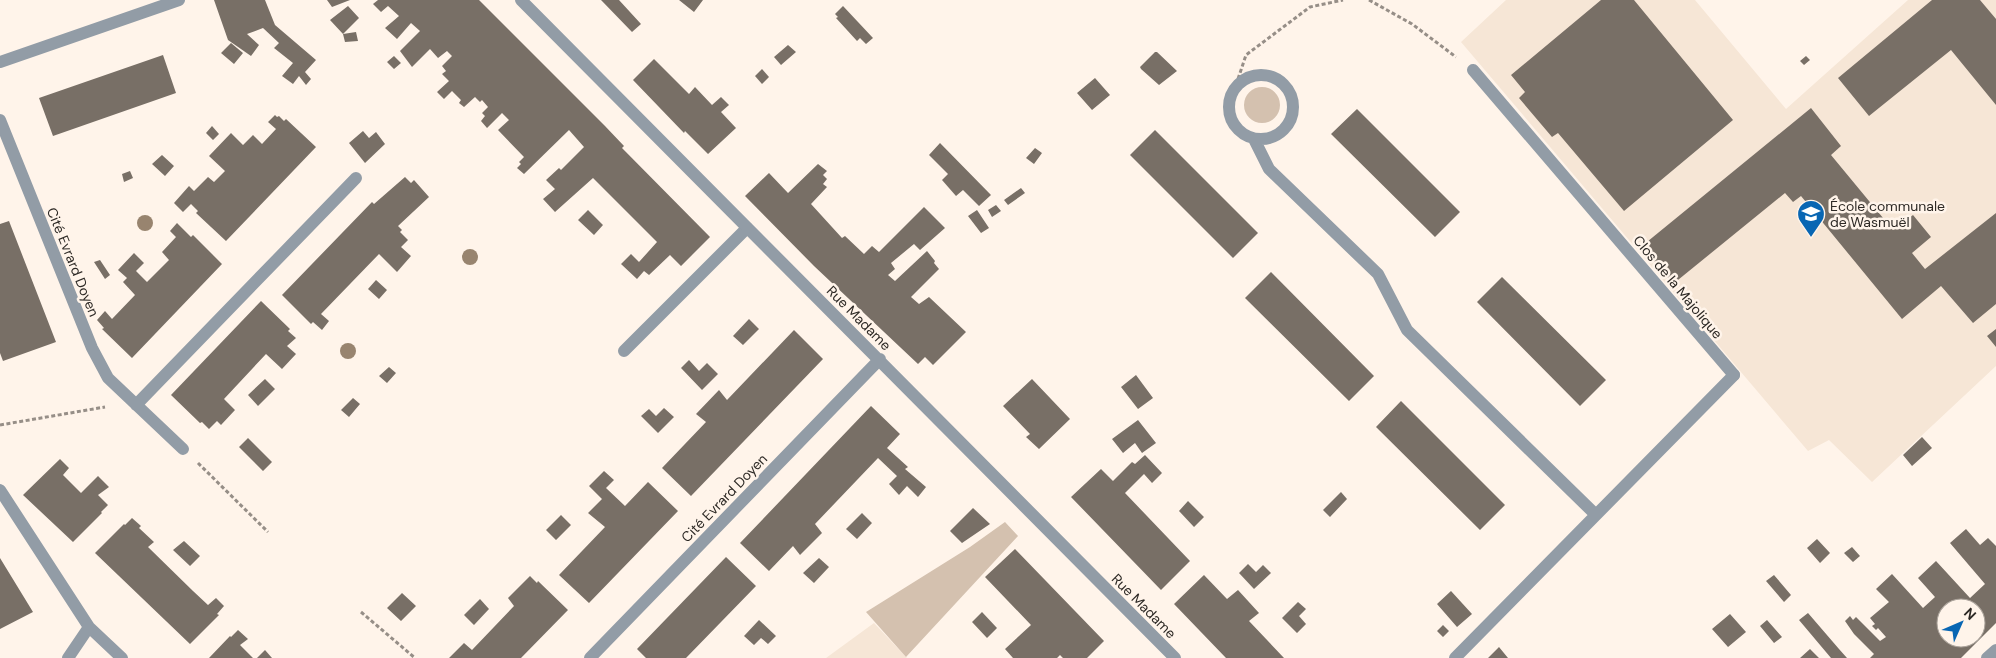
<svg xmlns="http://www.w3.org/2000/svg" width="1996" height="658" font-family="'DM Sans',sans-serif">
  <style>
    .built { fill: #f6e6d6 }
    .green { fill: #d4c1af }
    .building { fill: #786f66; fill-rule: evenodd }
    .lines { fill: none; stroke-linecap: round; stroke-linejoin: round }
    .path { stroke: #968e87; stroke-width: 3; stroke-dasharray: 4 2.5; stroke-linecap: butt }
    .lane { stroke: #929ca6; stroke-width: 12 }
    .street { stroke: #929ca6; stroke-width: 12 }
    .tree { fill: #98846f }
    .labels { text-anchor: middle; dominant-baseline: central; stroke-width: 5; stroke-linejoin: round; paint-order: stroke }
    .poi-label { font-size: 14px; fill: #2d2925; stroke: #fff4ea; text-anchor: start }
    .street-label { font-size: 14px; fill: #2d2925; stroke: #fff4ea }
  </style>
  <rect width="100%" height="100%" fill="#fff4ea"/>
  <path class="built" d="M1506,0h189l91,109 122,-109h88v366l-124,116 -43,-42 -21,11 -347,-409z
    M874,623l33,35h-81z"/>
  <path class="green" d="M1244 105a18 18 0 1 1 36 0a18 18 0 1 1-36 0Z
    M1005,522l13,14 -112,121 -40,-45 104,-65z"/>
  <path class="building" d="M214,0h51l10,25 41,35 -11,12 6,7 -5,6 -7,-9 -6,8 -11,-8 11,-13 -19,-15 5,-5 -16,-15 -16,6 12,11 -8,11 -23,-16z
    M327,0h23l-18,7z
    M378,0h101l126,126 19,20 -2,2 88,89 -29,29 -11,-11 -21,20 -5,-4 -7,8 -16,-15 10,-10 8,8 18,-20 -64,-64 -38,34 -12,-13 12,-10 -9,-9 13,-12 2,2 23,-23 -15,-17 -45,44 -7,-6 4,-4 -2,-2 5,-5 -26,-27 11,-10 -7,-7 -15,15 -6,-7 4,-5 -3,-3 6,-6 -6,-7 -2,2 -5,-5 -11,10 -5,-4 2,-3 -9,-9 -8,8 -7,-7 12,-11 -7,-7 4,-3 -4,-5 10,-10 -5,-5 -9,7 -8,-9 -18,18 -12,-16 20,-20 -9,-8 -14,16 -12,-11 14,-12 -11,-10 -7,6 -8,-8z
    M601,0h18l22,24 -9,8z
    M679,0h24l-9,12z
    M1601,0h33l99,120 -109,91 -66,-78 -6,4 -33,-39 6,-6 -14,-17z
    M1932,0h48l16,19v86l-45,-55 -82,66 -31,-38z
    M348,6l11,12 -16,16 -13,-14z
    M843,6l30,32 -7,6 -6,-6 -3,3 -21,-23 2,-1 -3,-3z
    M356,32l2,9 -13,1 -2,-8z
    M231,43l12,10 -9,11 -13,-11z
    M788,45l8,7 -15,13 -7,-8z
    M1155,52h2l20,19 -18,14 -18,-16 -1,-2z
    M163,55l13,38 -123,43 -14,-38z
    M394,56l7,7 -7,6 -7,-7z
    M1806,56l4,4 -6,5 -4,-4z
    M654,59l35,35 6,-7 17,18 9,-8 8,8 -8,7 15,16 -28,26 -23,-23 -1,2 -51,-53z
    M762,69l7,8 -7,7 -7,-8z
    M1095,78l15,17 -18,15 -15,-17z
    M1811,108l30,38 -10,9 62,75 20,-15 18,22 -19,16 13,16 71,-56v91l-23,19 -32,-37 -39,33 -101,-123 -8,6 -8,-9 -112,91 -31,-38z
    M1357,109l103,103 -25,25 -104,-103z
    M275,115l2,2 2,-1 5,5 2,-2 30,28 -90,94 -30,-28 2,-2 -7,-7 -8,8 -9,-9 15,-17 5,5 14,-14 6,5 11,-11 -16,-15 22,-23 12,12 10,-10 9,9 14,-15 -8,-7z
    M212,126l7,8 -6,6 -7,-7z
    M1155,130l103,103 -25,25 -103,-103z
    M363,131l6,7 7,-6 9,12 -20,19 -16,-20z
    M940,143l51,52 -12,11 -16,-16 -7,6 -14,-16 6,-6 -19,-19z
    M1035,148l7,5 -8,11 -8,-6z
    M162,155l12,11 -9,10 -13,-12z
    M818,164l9,7 -4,4 4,4 -4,5 4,3 -16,17 31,34 3,-2 19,18 8,-8 7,6 45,-45 21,21 -25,22 -6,-6 -23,19 4,6 -7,6 7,6 32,-30 8,10 -1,2 5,6 -28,28 8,7 10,-7 37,35 -33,33 -8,-8 -7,7 -104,-98 -69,-70 24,-23 19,20z
    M130,171l3,7 -9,4 -2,-8z
    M405,177l6,6 3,-3 15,17 -31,29 4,4 -2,2 8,8 -7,7 10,9 -14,16 -18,-18 -58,60 8,7 -7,9 -9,-8 -2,2 -29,-29 90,-93 2,2z
    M1021,188l4,5 -17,12 -4,-5z
    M996,205l5,6 -9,6 -4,-7z
    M588,210l15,15 -9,10 -16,-15z
    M977,210l12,18 -8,5 -13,-17z
    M9,221l47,121 -53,19 -3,-8v-129z
    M177,223l14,14 2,-2 29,29 -90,94 -30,-29 2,-1 -7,-8 8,-9 7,8 23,-24 -12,-13 4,-4 -9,-8 16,-17 10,10 -8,8 11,11 22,-22 -7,-8 14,-15 -6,-6z
    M100,260l10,15 -5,4 -11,-17z
    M1271,272l103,104 -25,25 -104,-103z
    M1502,277l104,103 -26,26 -103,-104z
    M376,280l11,10 -8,9 -11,-10z
    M261,301l29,28 -2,2 8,7 -9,8 9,8 -14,15 -16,-15 -42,45 11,11 -14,15 -4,-4 -8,8 -7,-7 -2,1 -29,-28z
    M749,319l10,10 -16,16 -10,-9z
    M1996,329v18l-9,-11z
    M794,330l29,29 -132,137 -29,-28 44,-46 -10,-8 23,-24 8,10z
    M689,360l10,11 8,-8 11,11 -16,16 -21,-22z
    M389,367l7,6 -9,10 -8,-7z
    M1136,375l17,23 -15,11 -17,-22z
    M265,379l10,10 -17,17 -10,-11z
    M1032,379l38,40 -31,30 -13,-12 4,-3 -27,-28z
    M353,398l7,6 -11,13 -8,-7z
    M1401,401l104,104 -25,25 -104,-103z
    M871,406l29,28 -13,14 21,19 -3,2 21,18 -8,10 -11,-11 -8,9 -10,-11 8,-8 -19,-18 -63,66 7,9 -22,22 -7,-9 -24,25 -29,-28z
    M664,408l10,9 -16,16 -17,-17 8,-7 7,7z
    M1138,420l18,23 -14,10 -7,-10 -12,10 -11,-14z
    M1922,437l10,11 -20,18 -9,-11z
    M248,438l24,24 -9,9 -24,-24z
    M1145,455l17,18 -10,10 -8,-9 -19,19 65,68 -29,29 -90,-93 30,-28 12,12 19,-19 3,2z
    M60,459l9,9 -6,7 18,18 17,-17 11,11 -11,8 10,10 -7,7 1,1 -29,29 -50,-47z
    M604,471l10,9 -8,8 19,18 23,-24 30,29 -89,92 -30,-28 46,-48 -17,-14 14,-14 -13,-13z
    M1341,492l6,7 -17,18 -7,-7z
    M1188,501l16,16 -10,10 -15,-16z
    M973,508l17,16 -28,19 -12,-12z
    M862,513l10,10 -15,16 -11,-10z
    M561,515l10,10 -15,15 -10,-10z
    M132,518l9,8 -2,2 15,14 -6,5 45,44 15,14 8,-7 8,8 -7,8 2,1 -29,29 -95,-91 29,-29 1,1z
    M1966,529l14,16 8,-7 8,8v77l-35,35h-91l4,-4 -20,-20 -9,-13 5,-5 3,4 3,-3 24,24 6,-4 -8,-9 -2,2 -4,-4 3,-2 -5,-6 19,-16 -13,-13 16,-15 31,34 12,-11 -17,-19 18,-17 34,37 15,-14 -35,-41zM1946,608h30v30h-30z
    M1817,539l13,14 -10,10 -13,-15z
    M184,541l16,15 -10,10 -17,-16z
    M1852,547l8,9 -7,6 -9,-9z
    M1015,549l89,92 -17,17h-24l-3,-3 -3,3h-44l-8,-9 26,-24 -46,-48z
    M726,557l30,29 -70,72h-40l-9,-9z
    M0,558l33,54 -33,17z
    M819,558l10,9 -15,16 -11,-10z
    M1248,564l8,8 7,-7 8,8 -17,16 -15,-16z
    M1204,575l23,24 11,-9 21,23 -10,8 35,37h-58l-52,-54z
    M1774,575l17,20 -7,7 -18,-21z
    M530,576l7,7 1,-2 30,29 -47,48h-72l15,-15 8,7 42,-44 -6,-8z
    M1451,591l21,23 -15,13 -20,-23z
    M402,593l14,13 -15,15 -14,-13z
    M480,599l9,10 -15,16 -10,-10z
    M1298,602l8,7 -7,7 7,8 -9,9 -15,-15z
    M982,612l15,16 -10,10 -15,-16z
    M1808,613l31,36 8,9h-16l-32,-38z
    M1730,614l16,18 -18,15 -16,-18z
    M759,620l17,16 -8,8 -7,-6 -7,7 -10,-9z
    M1767,620l15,17 -8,6 -14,-17z
    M1443,625l6,6 -6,6 -6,-6z
    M238,630l10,9 -8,6 13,13h-44l21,-22 1,1z
    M1499,647l9,11h-20z
    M1810,649l9,9h-19z
    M265,650l7,8h-15z"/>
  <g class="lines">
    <path class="path" d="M1369,0l43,24 44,33
      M1236,85l10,-30 64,-48 33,-7
      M0,425l105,-18
      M198,463l70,69
      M361,612l54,46"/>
    <path class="lane" d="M1473,70l261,305
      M624,351l123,-123"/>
    <path class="street" d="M521,0l654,658
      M0,62l179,-62
      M1229 107a32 32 0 1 1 64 0a32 32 0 1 1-64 0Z
      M0,120l92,228 16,30 75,71
      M1254,139l15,30 109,105 29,56 189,185
      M136,405l220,-227
      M0,490l89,137 33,31
      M68,658l21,-31
      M590,658l290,-299
      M1455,658l279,-283
      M1987,658l9,-8"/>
  </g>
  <g class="tree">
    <circle cx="145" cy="223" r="8"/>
    <circle cx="470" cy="257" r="8"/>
    <circle cx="348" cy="351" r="8"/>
  </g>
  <defs>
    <symbol id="school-pin" viewBox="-11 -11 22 30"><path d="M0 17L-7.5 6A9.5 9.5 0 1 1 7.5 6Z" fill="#0866b3" stroke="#fff4ea"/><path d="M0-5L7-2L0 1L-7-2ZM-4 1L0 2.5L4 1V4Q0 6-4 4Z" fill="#fff"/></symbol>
  </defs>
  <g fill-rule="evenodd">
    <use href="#school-pin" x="1795" y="198" width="32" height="43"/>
  </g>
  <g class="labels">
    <g class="poi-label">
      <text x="1830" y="206">École communale<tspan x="1830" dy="16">de Wasmuël</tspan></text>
    </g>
    <g class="street-label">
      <text transform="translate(73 262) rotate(68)">Cité Evrard Doyen</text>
      <text transform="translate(1678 287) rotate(50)">Clos de la Majolique</text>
      <text transform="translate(859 318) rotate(45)">Rue Madame</text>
      <text transform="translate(724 498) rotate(-46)">Cité Evrard Doyen</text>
      <text transform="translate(1144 606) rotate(45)">Rue Madame</text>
    </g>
  </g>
  <g transform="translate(1961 623) rotate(45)"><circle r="24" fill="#fff4ea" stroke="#aba39b"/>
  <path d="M0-4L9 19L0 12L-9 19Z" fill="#0866b3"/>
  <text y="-8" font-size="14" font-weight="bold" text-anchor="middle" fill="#2d2925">N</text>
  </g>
</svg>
